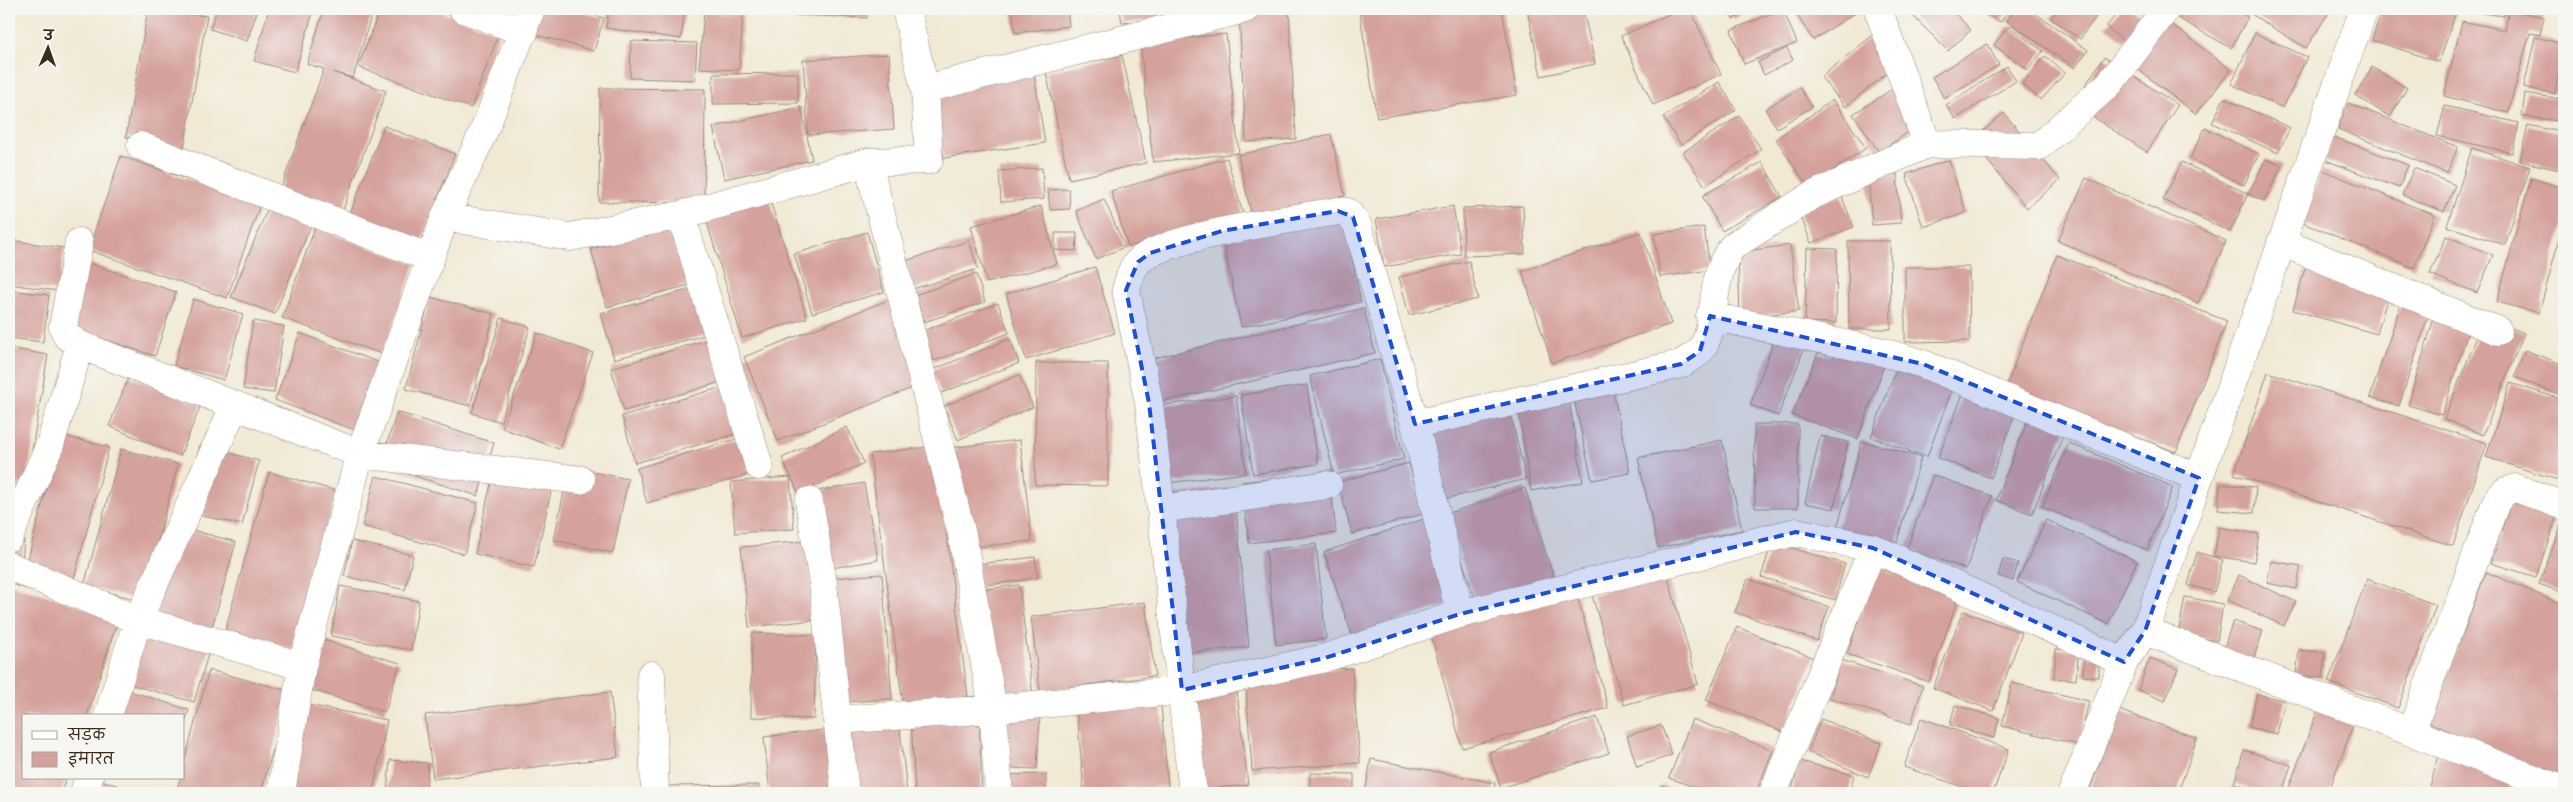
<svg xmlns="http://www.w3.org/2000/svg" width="2573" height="802" font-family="Itim,'Playpen Sans Deva',sans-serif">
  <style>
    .building { fill: #d5a19c }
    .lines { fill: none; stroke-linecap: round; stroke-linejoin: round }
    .street-casing { stroke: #968a79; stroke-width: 29 }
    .street { stroke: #fff; stroke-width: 28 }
    .marked { fill: #1d4ed8; fill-opacity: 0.2; stroke: #1d4ed8; stroke-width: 4; stroke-dasharray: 10 6; stroke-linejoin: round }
  </style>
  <rect width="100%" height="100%" fill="#f6f6f2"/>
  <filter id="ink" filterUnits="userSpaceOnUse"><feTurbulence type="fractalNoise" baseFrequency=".02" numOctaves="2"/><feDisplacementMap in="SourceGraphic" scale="10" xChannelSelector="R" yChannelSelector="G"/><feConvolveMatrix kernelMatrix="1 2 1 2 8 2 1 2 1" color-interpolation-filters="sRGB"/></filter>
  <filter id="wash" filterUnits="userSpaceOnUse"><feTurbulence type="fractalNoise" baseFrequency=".0096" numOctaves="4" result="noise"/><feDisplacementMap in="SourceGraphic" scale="20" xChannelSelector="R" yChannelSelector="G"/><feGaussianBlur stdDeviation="1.12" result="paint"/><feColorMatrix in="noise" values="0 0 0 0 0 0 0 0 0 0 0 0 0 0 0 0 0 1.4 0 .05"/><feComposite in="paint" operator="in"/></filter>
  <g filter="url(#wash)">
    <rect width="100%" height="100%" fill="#f1e9d4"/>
    <g id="blocks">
      <path class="building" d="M148,9l59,7 -23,131 -58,-10z
        M217,9h41l-11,32 -37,-12z
        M269,9h45l-19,63 -41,-11z
        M324,9h49l-20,69 -20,-6 53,19 -45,124 -62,-22 45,-124 -17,-5z
        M380,9h53l66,24 -28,75 -113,-41z
        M537,9h33l34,9 -10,33 -64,-18z
        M609,9h76l-4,30 -75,-11z
        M788,9h79v9l-79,-3z
        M1012,9h55l2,17 -54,7z
        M1120,9h48l1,9 -47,5z
        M1359,9h143l15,86 -140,23z
        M1527,9h56l12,55 -54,12z
        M1680,9h10l31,65 -68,31 -32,-69z
        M1728,9h26l-21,10z
        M1783,9l14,34 -53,21 -13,-34z
        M1793,9h68l-48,31z
        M1906,9h45l20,21 -23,21z
        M1975,9h33l-7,13z
        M2015,9h14l59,41 -13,18 -68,-47z
        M2058,9h43l-21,30 -29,-21z
        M2121,9h12l10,8 -19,24 -18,-14z
        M2162,9h71l15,8 -17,31z
        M2254,9h77l-25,39 -55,-34z
        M2382,9h75l-18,53 -67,-22z
        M2482,9h23l-1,7 -23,-3z
        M1289,10l7,129 -50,3 -7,-129z
        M2509,10l35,7 -4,18 -10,-2 -22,80 -64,-17 18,-75 43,9z
        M704,12l39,3 -4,55 -40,-2z
        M2156,12l75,58 -35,44 -74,-57z
        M2008,26l35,25 -15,19 -34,-25z
        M2255,33l52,24 -24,51 -52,-24z
        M1226,34l13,119 -86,9 -13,-119z
        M1873,35l24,30 -52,42 -24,-30z
        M2535,37l29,7 -9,50 -31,-7z
        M631,41l66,2 -2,37 -65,-2z
        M1987,44l12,21 -55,33 -12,-21z
        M1787,48l6,12 -29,15 -6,-13z
        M889,54l5,75 -86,6 -5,-75z
        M1122,55l24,108 -77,16 -23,-107z
        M2045,56l20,17 -24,27 -19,-16z
        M2104,57l74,48 -31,47 -74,-48z
        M2007,66l9,15 -61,38 -9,-14z
        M2372,67l35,21 -17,29 -35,-22z
        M798,73v30l-85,1v-30z
        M1034,74l11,69 -101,15 -12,-69z
        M1719,82l17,28 -55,35 -18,-28z
        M600,88l105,1 -1,114 -105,-1z
        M1800,88l12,19 -35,21 -12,-19z
        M1894,88l25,37 -40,27 -26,-38z
        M2525,93l36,6 -3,22 -36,-5z
        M2224,98l66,30 -12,25 -66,-30z
        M1833,100l33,48 -58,39 -32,-48z
        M2348,103l110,44 -11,26 -109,-44z
        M2445,106l74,17 -7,30 -75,-17z
        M801,107l11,53 -88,19 -11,-52z
        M2004,113l56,67 -33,28 -56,-67z
        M1739,116l22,33 -56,37 -22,-34z
        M2528,125l36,8v38l-44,-10z
        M384,126l71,28 -34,87 -71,-27z
        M2205,128l54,26 -15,31 -54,-26z
        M1331,134l14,62 -93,21 -14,-62z
        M2334,137l74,28 -9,23 -74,-28z
        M2472,148l58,19 -25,78 -58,-19z
        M121,156l139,49 -33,93 -139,-48z
        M1227,158l16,56 -115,33 -17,-56z
        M2266,159l16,7 -18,35 -16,-7z
        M1949,160l17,53 -43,14 -17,-53z
        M1762,162l20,35 -60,34 -20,-35z
        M2182,162l66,32 -18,38 -67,-32z
        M1042,168l2,31 -43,3 -2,-31z
        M2414,168l41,17 -11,27 -42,-17z
        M2322,170l113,45 -21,53 -113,-46z
        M1897,174l4,49 -29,2 -4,-49z
        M2086,178l140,63 -28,62 -140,-62z
        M2531,178l33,10v33l-25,92 -42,-11z
        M1069,189l1,20 -20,1 -2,-20z
        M1841,195l13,32 -43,16 -12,-32z
        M769,197l38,121 -65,20 -37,-122z
        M1104,199l21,48 -29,12 -20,-48z
        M1041,206l16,58 -70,19 -16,-57z
        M1453,206l8,48 -77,13 -8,-48z
        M1523,206l2,48 -61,2 -1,-48z
        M268,208l43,17 -36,89 -44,-17z
        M1343,216l18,86 -120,25 -18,-86z
        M676,225l17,59 -86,23 -16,-58z
        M1704,227l6,43 -50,7 -6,-43z
        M315,228l100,36 -33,90 -100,-36z
        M867,232l17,60 -72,21 -18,-59z
        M1641,232l30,92 -119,39 -30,-92z
        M1055,233h22l-1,18 -21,-1z
        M2446,236l47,19 -16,38 -47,-19z
        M9,240l55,8 -6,43 -49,-7z
        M969,241l9,28 -65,20 -8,-28z
        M1848,241h42l1,88h-42z
        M1790,245l9,66 -59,7 -2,-66z
        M1807,248l30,1 -1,74 -31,-1z
        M2310,251l84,24 -17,59 -84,-24z
        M2057,255l170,66 -51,131 -170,-66z
        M73,258l103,34 -21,64 -103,-34z
        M1469,261l9,38 -69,16 -10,-38z
        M1095,267l20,66 -89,27 -20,-66z
        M1905,267h64l1,74 -65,1z
        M976,274l9,28 -61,20 -9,-27z
        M696,288l13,46 -95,25 -13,-46z
        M9,290l40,5 -6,47 -34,-4z
        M2405,292l28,9 -34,105 -29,-9z
        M430,297l64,17 -24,92 -64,-17z
        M193,299l50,15 -19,66 -50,-14z
        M888,300l34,84 -144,57 -34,-84z
        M2439,301l35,11 -32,103 -34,-10z
        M998,303l11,30 -75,28 -11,-30z
        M1364,308l11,45 -228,52 -9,-43z
        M2485,317l39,16 -41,102 -39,-16z
        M501,318l29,9 -29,95 -29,-9z
        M253,321l31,5 -10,67 -31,-4z
        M300,333l83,31 -26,67 -82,-31z
        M537,333l56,20 -34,96 -57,-21z
        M1777,333l29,11 -28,72 -28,-11z
        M710,339l14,42 -100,30 -13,-43z
        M1010,339l9,24 -78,30 -9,-23z
        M9,348l39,7 -22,130 -17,-3z
        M1835,348l51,12 -28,79 -66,-24 26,-62 12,3z
        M2525,350l39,15v32l-49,-20z
        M1380,359l24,100 -70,16 -24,-99z
        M1899,361l56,20 -28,76 -56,-20z
        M1036,363h72v123l-73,-1z
        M2268,372l219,71 -34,103 -219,-72z
        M1019,375l14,32 -75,33 -14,-34z
        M129,376l72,29 -21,51 -71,-30z
        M2510,383l54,17v82l-78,-25z
        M1307,385l11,79 -65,10 -12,-79z
        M726,386l14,47 -105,30 -13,-47z
        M1612,386l18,87 -38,7 -19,-85z
        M1965,389l52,20 -26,69 -53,-20z
        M1236,396l10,77 -86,11 -11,-77z
        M1569,400l14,82 -52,9 -13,-83z
        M1509,408l17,71 -81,20 -17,-70z
        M397,412l97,31 -16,53 -98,-31z
        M2029,416l36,14 -33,84 -36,-14z
        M1754,424h44v84h-43z
        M847,427l17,36 -65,31 -17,-36z
        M60,435l49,12 -35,132 -48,-12z
        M1820,436l28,6 -14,67 -29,-6z
        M740,438l11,36 -104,29 -10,-35z
        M1020,440l12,101 -65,7 -11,-101z
        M1722,440l20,90 -84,18 -20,-90z
        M1862,441l59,16 -25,88 -59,-17z
        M2069,443l104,44 -26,63 -105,-43z
        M200,445l59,16 -17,64 -60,-14z
        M935,446l33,251 -65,8 -33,-251z
        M121,449l57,15 -36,137 -58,-15z
        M496,461l59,13 -21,93 -59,-13z
        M1409,463l14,51 -71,20 -14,-52z
        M569,467l59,12 -15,74 -59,-13z
        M269,472l68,19 -44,159 -68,-19z
        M1329,472l7,61 -87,10 -7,-61z
        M1933,475l59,21 -26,73 -59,-21z
        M376,476l102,27 -14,51 -102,-28z
        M790,477l4,52 -59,4 -4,-51z
        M864,483l14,77 -58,10 -15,-77z
        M2220,484l36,3 -2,26 -36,-3z
        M1234,488l15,159 -75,7 -15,-158z
        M1525,488l30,93 -77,26 -32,-93z
        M2512,500l45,15 -21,62 -45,-14z
        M1424,519l28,84 -100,33 -28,-84z
        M2046,520l91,41 -29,63 -91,-42z
        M2562,523l2,1v69l-25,-9z
        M174,525l62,17 -25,89 -62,-17z
        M2219,527l40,7 -5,28 -40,-6z
        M9,538l15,1 -2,25 -13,-1z
        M352,541l61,14 -8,35 -61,-14z
        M807,541l8,79 -66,7 -8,-80z
        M1772,542l73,22 -10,36 -74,-23z
        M1316,544l10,95 -50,6 -10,-95z
        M2197,552l26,8 -9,32 -26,-7z
        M1035,557l3,21 -64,9 -2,-22z
        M2003,559l15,4 -5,18 -15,-5z
        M2271,561l30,5 -5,23 -29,-6z
        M1877,568l82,28 -30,86 -82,-28z
        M2486,572l78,33v167l-3,10 -132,-60z
        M882,574l10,125 -64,4 -9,-124z
        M1667,574l31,110 -74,21 -32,-110z
        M2239,575l57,27 -12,24 -57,-26z
        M1748,579l81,28 -12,34 -82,-29z
        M2367,579l69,26 -38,103 -70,-26z
        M9,583l109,36 -31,97h-63v62h42l-5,15h-52z
        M1019,585l14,111 -43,5 -13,-111z
        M340,586l79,15 -8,49 -80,-14z
        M1576,591l32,117 -146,40 -32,-117z
        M2185,597l38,7 -6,37 -39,-7z
        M1145,602l10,74 -115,15 -9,-74z
        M1963,611l59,22 -29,78 -60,-23z
        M2233,621l30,10 -10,29 -30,-10z
        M1737,627l77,31 -31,74 -77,-32z
        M141,628l69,20 -16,54 -69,-19z
        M752,633l64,2 -2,84 -63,-2z
        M320,639l80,24 -15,49 -80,-24z
        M2056,649l23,1 -3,30 -22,-2z
        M2299,650l26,2 -2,26 -27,-3z
        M2084,657h15v20l-16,-1z
        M2150,658l28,11 -13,32 -27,-11z
        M1841,660l82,26 -12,38 -81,-26z
        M1352,668l8,95 -108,8 -7,-96z
        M209,670l80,21 -28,102h-85l4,-15h4v-15z
        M1236,683l12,102 -52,5 -13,-101z
        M2012,683l77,18 -10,44 -77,-19z
        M124,689l65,21 -5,16v-10h-69z
        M610,692l8,65 -185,22 -8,-64z
        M1160,694l8,92 -84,7 -8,-93z
        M2257,694l28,7 -8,33 -28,-7z
        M307,705l80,15 -14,73h-84z
        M1955,705l44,13 -5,20 -44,-13z
        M2319,706l36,14 -27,73h-41z
        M898,710l9,83h-69l-9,-76z
        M2119,710l78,28 -19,55h-77l-11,-4z
        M991,713l49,2 -3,54 -49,-2z
        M979,716l3,77h-67l-4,-74z
        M1597,717l12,36 -108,35 -12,-36z
        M1921,718l88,31 -16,44h-12l-77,-26z
        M1692,719l81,31 -17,43h-45l-42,-15z
        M1821,719l60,24 -13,34 -60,-25z
        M1661,725l11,30 -35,12 -10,-31z
        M824,730l7,63h-61l-6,-56z
        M2244,750l47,15 -9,28h-17l-31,-10z
        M2439,756l110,37h-121z
        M1371,759l124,24 -2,10h-128z
        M390,760l38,3 -2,30h-39z
        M1800,761l54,14 -5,18h-58z
        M1310,773l44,1v19h-44z
        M1046,774v19h-55v-18z
        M95,778l45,15h-50z
        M759,785v8h-93v-7z
        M1661,785l20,8h-24z
        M2230,787l24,6h-25z"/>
    </g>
  </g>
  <g filter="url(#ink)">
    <use href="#blocks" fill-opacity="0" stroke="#968a79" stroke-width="1"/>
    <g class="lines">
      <defs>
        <path id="street" d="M463,9l61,23
          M925,89l320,-80
          M1927,144l112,2 71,-63 56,-74
          M141,146l289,112
          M868,162l94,373 31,174 189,-19 143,-32 135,-44 336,-82 77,16 251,114
          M681,215l78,251
          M445,217l125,20 111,-22 187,-53 61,-2 -4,-71 -19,-80
          M79,242l-16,85 4,9 13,9
          M2281,242l217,89
          M1710,316l173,36 40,12 276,114
          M809,501l14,82 22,210
          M1161,509l167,-24
          M9,537l41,-92 30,-100 280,109 221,26
          M9,566l129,54 164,46
          M1460,614l-45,-190 266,-60c5,-4 14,-8 19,-13 19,-23 7,-73 33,-105l80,-51 114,-51 -49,-135
          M2145,631l419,159
          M651,675l4,118
          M108,716l30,-96 97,-215
          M837,720l156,-11 6,84
          M2411,732l85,-230 8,-10 12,-4 48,18
          M84,793l5,-15
          M281,793l21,-127 58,-212 85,-237 41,-91 45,-117
          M1193,793l-44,-390 -23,-113c3,-10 5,-21 12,-28 23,-26 162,-44 200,-51l9,1 10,12 58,200
          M1773,793l100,-245
          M2072,793l52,-131 21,-31 219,-622"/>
      </defs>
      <use href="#street" class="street-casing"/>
      <use href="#street" class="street"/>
    </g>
  </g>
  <path class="marked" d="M1338,211l15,6 62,207 266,-60 19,-13 10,-35 213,48 276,114 -54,153 -21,31 -251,-114 -77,-16 -336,82 -135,44 -143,32 -33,-287 -23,-113 12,-28 12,-9 72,-22z"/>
  <rect width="2573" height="802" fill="none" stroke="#f6f6f2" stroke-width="30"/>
  <rect x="22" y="714" width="162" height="65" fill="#f6f6f2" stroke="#aba49d"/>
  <rect x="32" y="731" width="25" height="8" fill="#ffffff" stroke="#aba49d"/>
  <text x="68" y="740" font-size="15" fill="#3b2a1e">सड़क</text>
  <rect x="32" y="752" width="25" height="15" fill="#d5a19c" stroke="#aba49d"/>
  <text x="68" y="764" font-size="15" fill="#3b2a1e">इमारत</text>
  <g transform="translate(48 48) rotate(2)" stroke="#f6f6f2" stroke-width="4" paint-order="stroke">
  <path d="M0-4L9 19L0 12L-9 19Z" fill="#3b2a1e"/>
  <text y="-8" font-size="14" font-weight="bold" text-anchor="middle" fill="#3b2a1e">उ</text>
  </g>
</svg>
